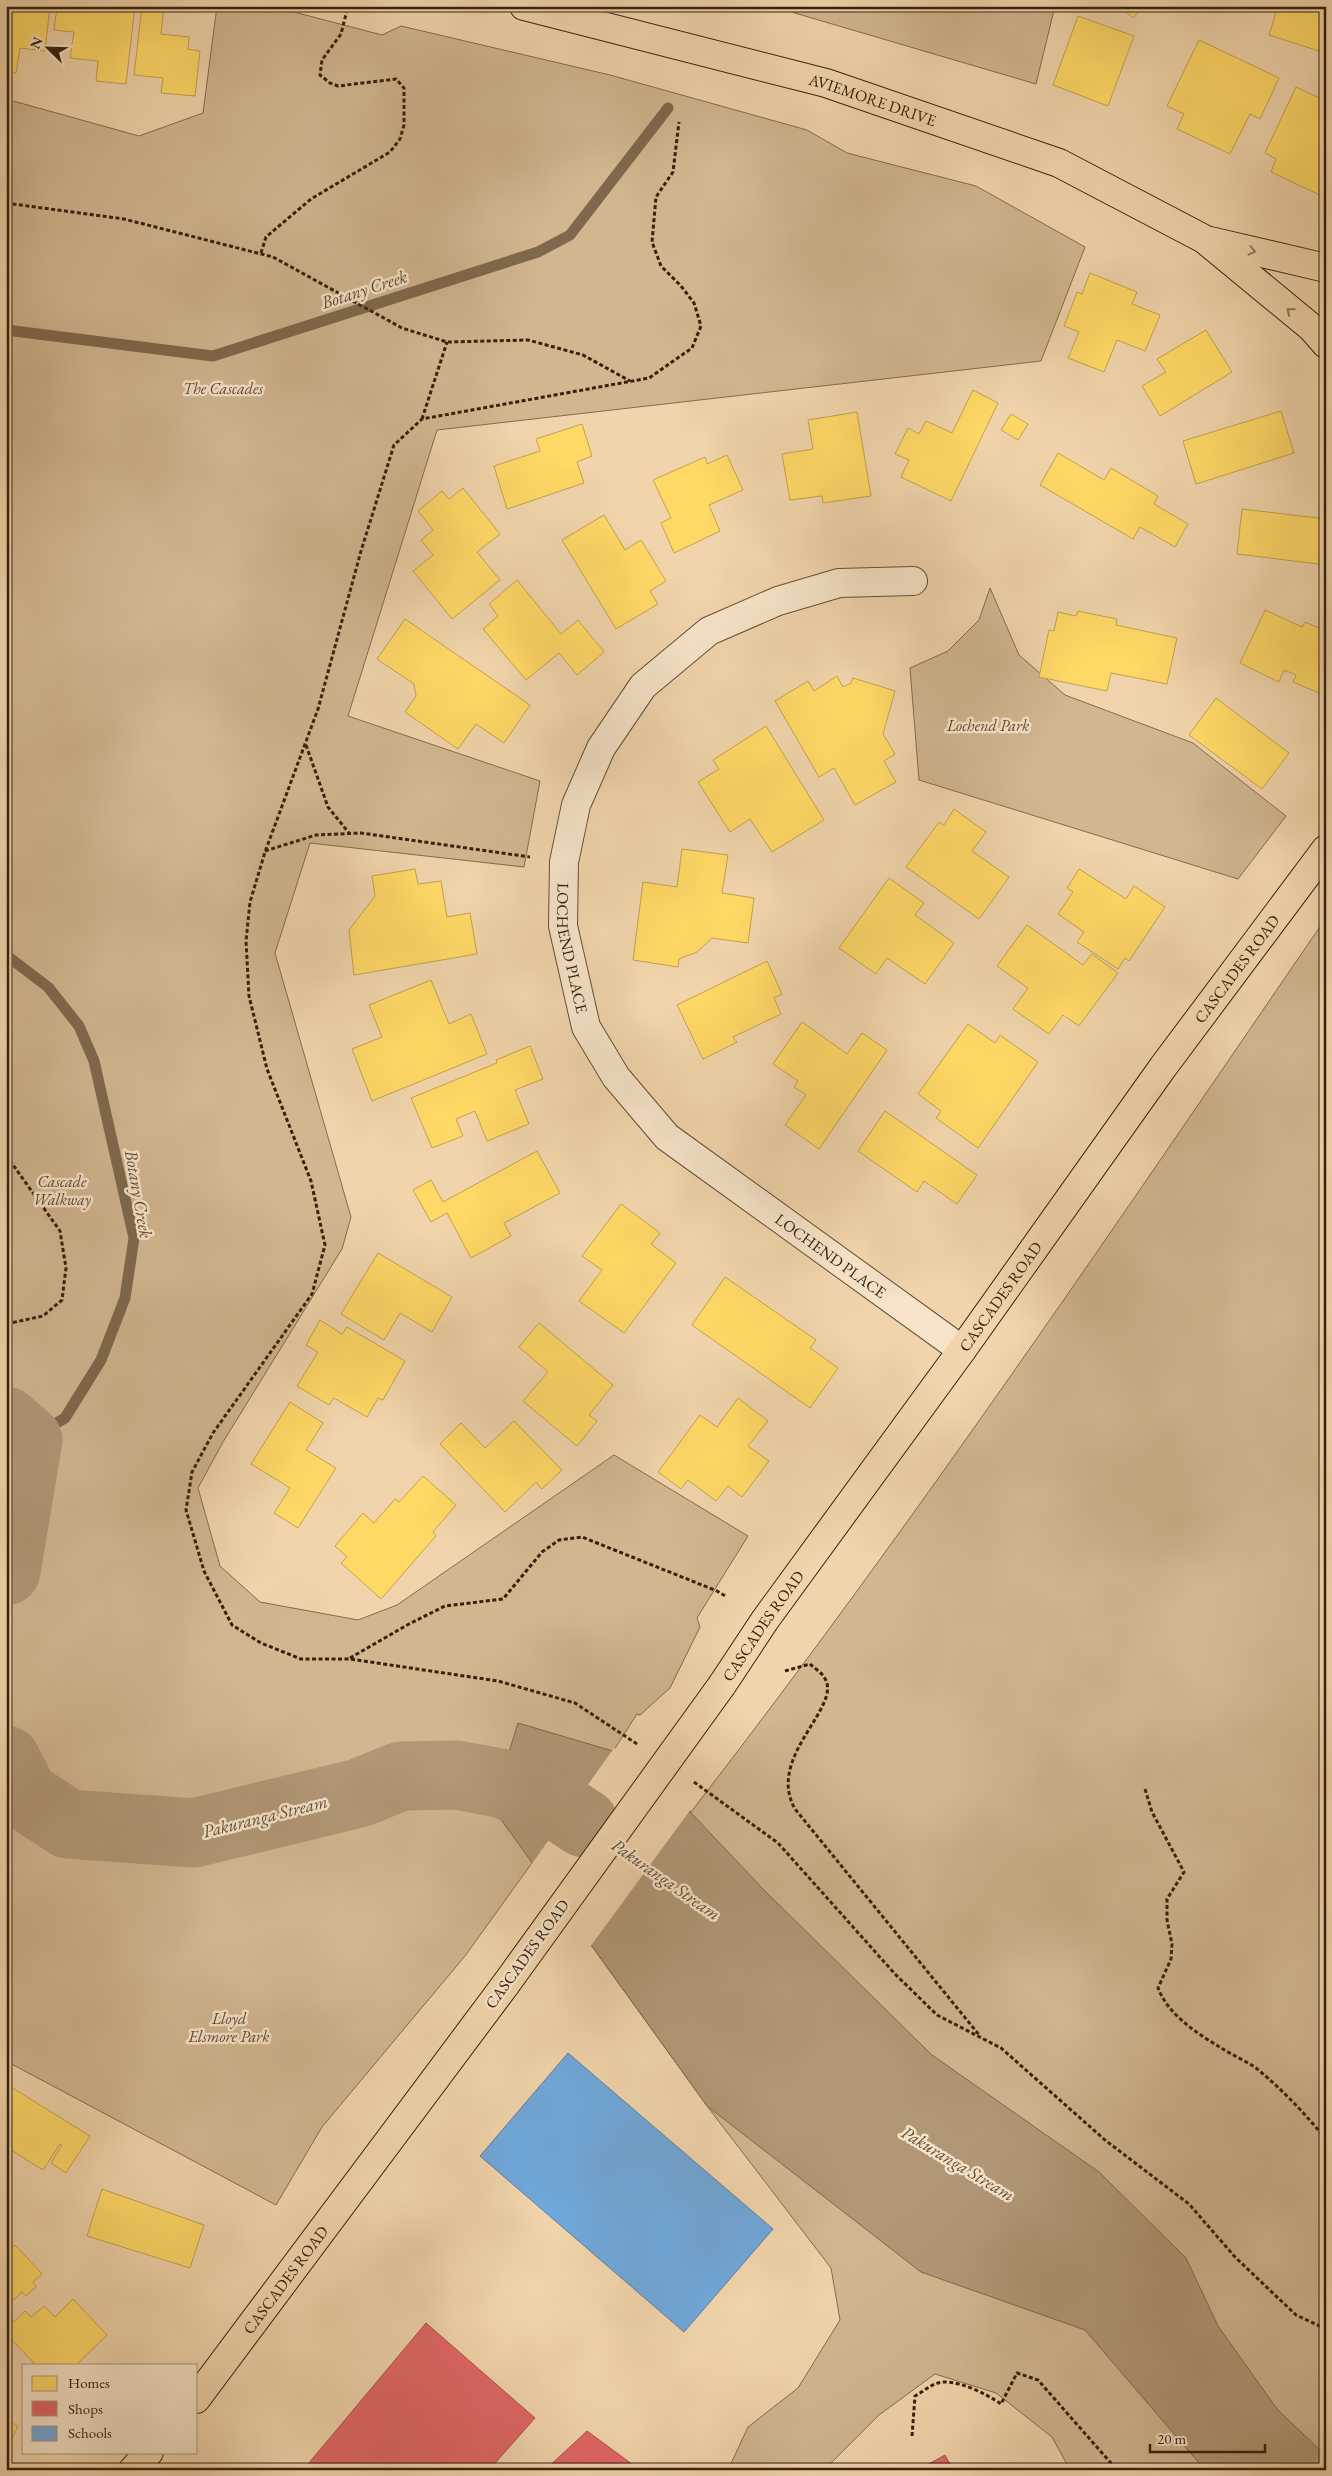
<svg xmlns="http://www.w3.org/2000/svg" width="1332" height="2476" font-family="'EB Garamond',serif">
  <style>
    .green { fill: #d1b690; stroke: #836c4f }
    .water { fill: #b19776; stroke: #7f684c }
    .pier { fill: #f1d4ab }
    .homes { fill: #ffd966; stroke: #c2a24c }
    .shops { fill: #e06666; stroke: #ad514c }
    .schools { fill: #6fa8dc; stroke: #5e809e }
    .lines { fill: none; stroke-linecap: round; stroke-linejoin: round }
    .stream { stroke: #7f684c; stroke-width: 11 }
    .river { stroke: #b19776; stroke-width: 69 }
    .minor-casing { stroke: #644e35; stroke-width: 30 }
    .major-casing { stroke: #35210e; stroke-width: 30 }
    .path { stroke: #35210e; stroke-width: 3; stroke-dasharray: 4 2.5; stroke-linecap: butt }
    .minor { stroke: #f6e3c8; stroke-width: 28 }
    .major { stroke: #f1d4ab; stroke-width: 28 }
    .major-bridge-casing { stroke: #35210e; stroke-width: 30; stroke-linecap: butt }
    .major-bridge { stroke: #f1d4ab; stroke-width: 28 }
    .oneway { stroke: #937a5c }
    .labels { text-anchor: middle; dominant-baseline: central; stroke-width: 5; stroke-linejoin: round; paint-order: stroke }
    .street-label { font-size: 16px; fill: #35210e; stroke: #f6e3c8 }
    .park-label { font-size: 16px; font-style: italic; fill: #5c462e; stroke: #f6e3c8 }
    .water-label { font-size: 18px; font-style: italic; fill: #604a32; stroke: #f6e3c8 }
  </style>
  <rect width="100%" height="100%" fill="#f1d4ab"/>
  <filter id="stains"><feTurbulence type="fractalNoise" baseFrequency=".004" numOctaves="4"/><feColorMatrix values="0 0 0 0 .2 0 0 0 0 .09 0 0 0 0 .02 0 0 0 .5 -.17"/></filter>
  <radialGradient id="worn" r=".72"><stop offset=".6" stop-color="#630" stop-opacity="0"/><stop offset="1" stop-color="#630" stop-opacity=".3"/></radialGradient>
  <path class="green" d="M217,6h54l111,29 19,-9 209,49 197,55 40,23 129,33 109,61 -44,114 -604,69 -89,286 192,65 -16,86 -214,-24 -35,110 76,264 -9,32 -119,193 -25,46 22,78 40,36 98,18 39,-15 217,-150 134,81 -51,82 3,9 -30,61 -30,27 -3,-1 -23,36 26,9 51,53c224,-289 428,-592 635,-894v1552h-256l-18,-33 -56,-44 -61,-19 -56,41 -55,55h-96l20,-43 50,-39 42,-68 -9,-52 -124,-162 -175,-243 -67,93 -143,171 -46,78 -270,-144v-1962l133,37 64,-23z
    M771,6h284l-19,78z
    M990,588l29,67 46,40 128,48 93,73 -48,63 -319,-99 -9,-112 38,-17 31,-31z"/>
  <path class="water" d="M518,1723l122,36 125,132 167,164 167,117 87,86 32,68 59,83 49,47v14h-121l-120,-140 -164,-58 -214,-166 -215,-299z"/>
  <path class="pier" d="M614,1748l28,9 49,52 -101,138 -59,-82z"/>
  <path class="homes" d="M6,6h44l-5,45 -25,-3 -4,25 -10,-1z
    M57,6h78l-9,78 -30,-3 2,-20 -28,-3 4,-26 -20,-2z
    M142,6h22l-3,28 28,3 -1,12 12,2 -5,45 -34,-3 2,-15 -29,-3z
    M1119,6h24l-10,12z
    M1278,6h48v33l-4,13 -53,-17z
    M1078,16l56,20 -26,70 -55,-21z
    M1199,40l80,38 -19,41 -10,-5 -20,40 -53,-25 7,-15 -17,-8z
    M1296,87l30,14 -2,96 -53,-25 5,-13 -11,-6z
    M1090,273l47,19 -5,12 28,11 -15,36 -28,-11 -13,32 -36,-14 11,-26 -15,-6 13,-34 5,2z
    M1206,330l26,42 -72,44 -18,-30 24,-14 -9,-13z
    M973,390l25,13 -47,98 -50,-24 8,-17 -14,-6 13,-26 11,6 7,-13 26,12z
    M1281,411l13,42 -98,31 -13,-43z
    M857,412l14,84 -48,7 -1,-7 -32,4 -8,-46 31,-5 -5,-29z
    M1011,414l17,10 -10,16 -17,-10z
    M582,424l10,32 -15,6 7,21 -77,26 -13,-43 46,-15 -4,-12z
    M1058,453l46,27 7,-12 47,28 -4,8 34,20 -13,23 -35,-20 -7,12 -93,-54z
    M727,455l16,35 -34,15 11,26 -46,22 -13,-30 10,-5 -18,-38 52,-23 2,7z
    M463,488l37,46 -23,18 23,28 -48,39 -39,-48 20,-16 -12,-15 12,-10 -15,-19 24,-20 7,8z
    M1242,509l84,10v46l-89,-11z
    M604,515l21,35 16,-10 25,41 -16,10 8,13 -42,25 -54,-89z
    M517,580l44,54 17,-14 26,32 -27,23 -18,-22 -33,27 -43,-51 15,-13 -9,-12z
    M1265,610l37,17 3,-5 14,6 7,-14v82l-33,-14 3,-7 -12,-5 -5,12 -39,-19z
    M1078,611l39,8 -1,6 61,13 -10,46 -56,-11 -4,18 -68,-14 10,-47 5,1 4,-19 18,4z
    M405,619l125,86 -26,38 -28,-19 -18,25 -53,-37 11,-16 -2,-12 -37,-25z
    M837,676l6,11 8,-4 2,-5 42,13 -12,43 12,20 -11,7 12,21 -41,23 -21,-37 -15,9 -44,-76 33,-20 6,10z
    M1216,698l73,55 -27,36 -73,-54z
    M766,726l58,94 -52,32 -22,-33 -20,13 -32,-50 21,-13 -6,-9z
    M954,809l32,23 -14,19 37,26 -30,42 -73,-52 33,-45 5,3z
    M682,849l46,6 -6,38 32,5 -6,45 -36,-5 -15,14 -18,7 -1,8 -45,-7 10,-78 34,5z
    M415,869l3,15 23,-3 6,36 23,-4 7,41 -123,21 -5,-45 26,-34 -3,-20z
    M1079,869l47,30 8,-13 31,21 -36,54 -4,-3 -7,11 -41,-27 7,-10 -26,-18 15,-22 -6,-4z
    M889,878l35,25 -9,12 39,28 -29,41 -38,-26 -11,16 -37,-26z
    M1027,925l56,40 9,-11 26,19 -39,53 -16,-11 -14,19 -36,-25 15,-21 -31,-22z
    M767,961l15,33 -8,4 7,16 -48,23 4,5 -34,17 -26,-54z
    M431,980l18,44 22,-10 16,40 -115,47 -20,-52 30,-12 -13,-32z
    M802,1022l45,32 15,-21 25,17 -68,99 -34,-24 21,-30 -12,-8 4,-6 -25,-17z
    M968,1024l27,19 5,-8 38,27 -60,86 -42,-30 5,-7 -23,-17z
    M530,1046l13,33 -28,11 14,34 -42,17 -12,-30 -19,8 7,17 -31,12 -21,-50 86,-35 -1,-3z
    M885,1111l92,64 -20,29 -33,-23 -7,11 -59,-41z
    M537,1151l23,42 -56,30 7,13 -40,22 -24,-45 -16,9 -18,-32 18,-10 12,22z
    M621,1204l39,29 -9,11 25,19 -52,70 -45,-32 23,-31 -20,-14z
    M378,1253l74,44 -20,35 -32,-19 -16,27 -43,-26z
    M725,1277l91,63 -6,8 28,20 -28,40 -118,-83z
    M320,1320l22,14 5,-7 58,34 -22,39 -5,-2 -11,19 -33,-19 -5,7 -32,-19 21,-34 -12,-7z
    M539,1323l74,62 -24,30 8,6 -20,25 -54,-45 25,-29 -29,-25z
    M738,1398l30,23 -20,25 21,15 -27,36 -14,-11 -12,15 -28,-21 -7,9 -23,-17 42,-57 17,12z
    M290,1402l33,21 -17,27 30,18 -38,60 -24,-15 16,-25 -39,-24z
    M514,1421l48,49 -20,19 -6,-7 -31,30 -65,-68 21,-21 24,25z
    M423,1476l33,29 -23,27 3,4 -55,63 -40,-36 6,-6 -12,-11 28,-33 11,10 21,-24 4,3z
    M6,2084l84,52 -24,37 -15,-10 11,-18 -2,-1 -17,26 -37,-23z
    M102,2189l102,36 -14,43 -103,-32z
    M15,2245l27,29 -9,8 3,5 -10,9 -4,-4 -16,15v-55z
    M73,2299l34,36 -29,28 1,2h-43l-30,-31v-5l19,-18 6,6 13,-11 11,11z
    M6,2420l12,6 -12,26z"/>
  <path class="shops" d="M426,2323l109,95 -46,52h-186z
    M587,2431l53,39h-95z
    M945,2455l8,15h-35z"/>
  <path class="schools" d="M568,2053l205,176 -89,103 -204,-176z"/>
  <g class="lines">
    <path class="stream" d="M6,330l207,26 325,-104 32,-17 98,-127
      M6,955l42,32 31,39 15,35 40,177 -9,60 -24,62 -36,58 -37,22"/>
    <path class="river" d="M6,1421l22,19 -22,131
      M6,1760l18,35 44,29 126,9 165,-40 42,-17 55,-1 44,8 52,19 32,21"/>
    <defs>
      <g id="minor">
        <path id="s1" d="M913,581l-74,2 -61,18 -69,30 -66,55 -42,62 -25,57 -12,57 -1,64 23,101 30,50 51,60 295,213"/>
      </g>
      <g id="major">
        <path id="s2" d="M524,6l302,77 233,80 145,76 108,89 14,16"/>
        <path d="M1210,241l116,27"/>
        <path id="s3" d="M722,1685l43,-65 197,-270 201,-283 163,-218"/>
        <path id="s4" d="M196,2399l310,-415"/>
        <path d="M133,2470l16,-18"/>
      </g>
    </defs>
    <use href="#minor" class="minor-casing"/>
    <use href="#major" class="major-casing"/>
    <path class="path" d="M6,203l118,16 149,38 129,71 45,14 81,-2 55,15 47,26
      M261,253l5,-16 45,-38 79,-47 10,-13 4,-14v-37l-8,-9 -58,7 -8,-3 -10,-8 2,-15 19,-26 7,-28
      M422,419l25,-77
      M306,745l22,62 21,26
      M265,851l51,-16 45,-2 169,24
      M6,1155l54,76 6,37 -4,32 -19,16 -37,8
      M350,1658l59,-34 36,-18 58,-7 39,-47 17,-12 23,-3 135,54 10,6
      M785,1671l25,-7c4,4 11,8 14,13 21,29 -59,79 -29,132l185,227
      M637,1744l-62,-41 -77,-22 -148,-22h-49l-40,-16 -29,-18 -28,-54 -18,-61 6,-38 21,-39 99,-139 13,-49 -14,-64 -44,-112 -18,-73 -3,-55 4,-39 15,-50 53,-143 43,-158 33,-106 28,-26 227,-41 43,-30 9,-22 -7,-23 -13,-17 -20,-20 -9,-24 4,-45 17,-25 6,-50
      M694,1782l84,61 117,131 42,41 64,33 104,92 84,64 46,53 61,58 30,14
      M1145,1789l7,23 32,60 -17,27v21l5,24 -1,15 -13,29c11,28 40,46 65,61 11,7 23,12 33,19 26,21 49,46 70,71
      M912,2436l3,-40c7,-4 13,-9 20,-12 17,-8 52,10 66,20l16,-31 21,7 79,90"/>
    <use href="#minor" class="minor"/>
    <use href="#major" class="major"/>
    <defs>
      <path id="major-bridge" d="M506,1984l216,-299"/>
    </defs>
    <use href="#major-bridge" class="major-bridge-casing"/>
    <use href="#major-bridge" class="major-bridge"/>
  </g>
  <defs><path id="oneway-chevron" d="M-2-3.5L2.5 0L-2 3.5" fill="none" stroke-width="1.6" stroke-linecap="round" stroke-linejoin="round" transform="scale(1.25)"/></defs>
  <g class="oneway">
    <use href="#oneway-chevron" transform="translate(1252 251) rotate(13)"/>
    <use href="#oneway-chevron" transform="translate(1290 311) rotate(-140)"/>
  </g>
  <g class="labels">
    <g class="street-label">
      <text stroke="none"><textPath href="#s2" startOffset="361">AVIEMORE DRIVE</textPath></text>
      <text stroke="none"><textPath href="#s1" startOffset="581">LOCHEND PLACE</textPath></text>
      <text stroke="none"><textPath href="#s3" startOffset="882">CASCADES ROAD</textPath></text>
      <text stroke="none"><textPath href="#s1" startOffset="1001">LOCHEND PLACE</textPath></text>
      <text stroke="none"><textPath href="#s3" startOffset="478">CASCADES ROAD</textPath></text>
      <text stroke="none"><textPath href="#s3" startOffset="72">CASCADES ROAD</textPath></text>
      <text transform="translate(527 1954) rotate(-54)">CASCADES ROAD</text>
      <text stroke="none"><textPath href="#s4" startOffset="149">CASCADES ROAD</textPath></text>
    </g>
    <g class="park-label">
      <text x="223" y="388">The Cascades</text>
      <text x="988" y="725">Lochend Park</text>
      <text x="62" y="1181">Cascade<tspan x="62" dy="18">Walkway</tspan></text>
      <text x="229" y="2018">Lloyd<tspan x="229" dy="18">Elsmore Park</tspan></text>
    </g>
    <g class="water-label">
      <text transform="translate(364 289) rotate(-18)">Botany Creek</text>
      <text transform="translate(139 1194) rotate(80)">Botany Creek</text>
      <text transform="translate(265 1816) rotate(-14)">Pakuranga Stream</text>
      <text transform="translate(666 1879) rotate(35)">Pakuranga Stream</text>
      <text transform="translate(958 2163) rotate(31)">Pakuranga Stream</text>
    </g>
  </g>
  <rect width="1332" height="2476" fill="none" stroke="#f1d4ab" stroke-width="25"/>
  <rect x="8" y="8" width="1317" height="2461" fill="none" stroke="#35210e" stroke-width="2.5"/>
  <rect x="12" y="12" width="1307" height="2451" fill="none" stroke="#35210e"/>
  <rect x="22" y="2364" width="175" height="90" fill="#f6e3c8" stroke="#a9957e"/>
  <rect x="32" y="2376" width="25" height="15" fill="#ffd966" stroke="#a9957e"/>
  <text x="68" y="2388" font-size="15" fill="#35210e">Homes</text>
  <rect x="32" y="2401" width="25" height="15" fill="#e06666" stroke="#a9957e"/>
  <text x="68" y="2414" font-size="15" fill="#35210e">Shops</text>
  <rect x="32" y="2426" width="25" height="15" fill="#6fa8dc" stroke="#a9957e"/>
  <text x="68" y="2438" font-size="15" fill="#35210e">Schools</text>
  <g transform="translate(48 48) rotate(293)" stroke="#f6e3c8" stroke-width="4" paint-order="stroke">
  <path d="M0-4L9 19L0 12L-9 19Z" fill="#35210e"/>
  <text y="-8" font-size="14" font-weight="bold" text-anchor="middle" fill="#35210e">N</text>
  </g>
  <path d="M1150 2444v8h115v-8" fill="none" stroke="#35210e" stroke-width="2.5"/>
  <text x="1157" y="2444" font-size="15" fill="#35210e" stroke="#f6e3c8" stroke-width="4" paint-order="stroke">20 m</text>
  <rect width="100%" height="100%" filter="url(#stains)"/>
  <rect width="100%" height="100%" fill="url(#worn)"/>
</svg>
